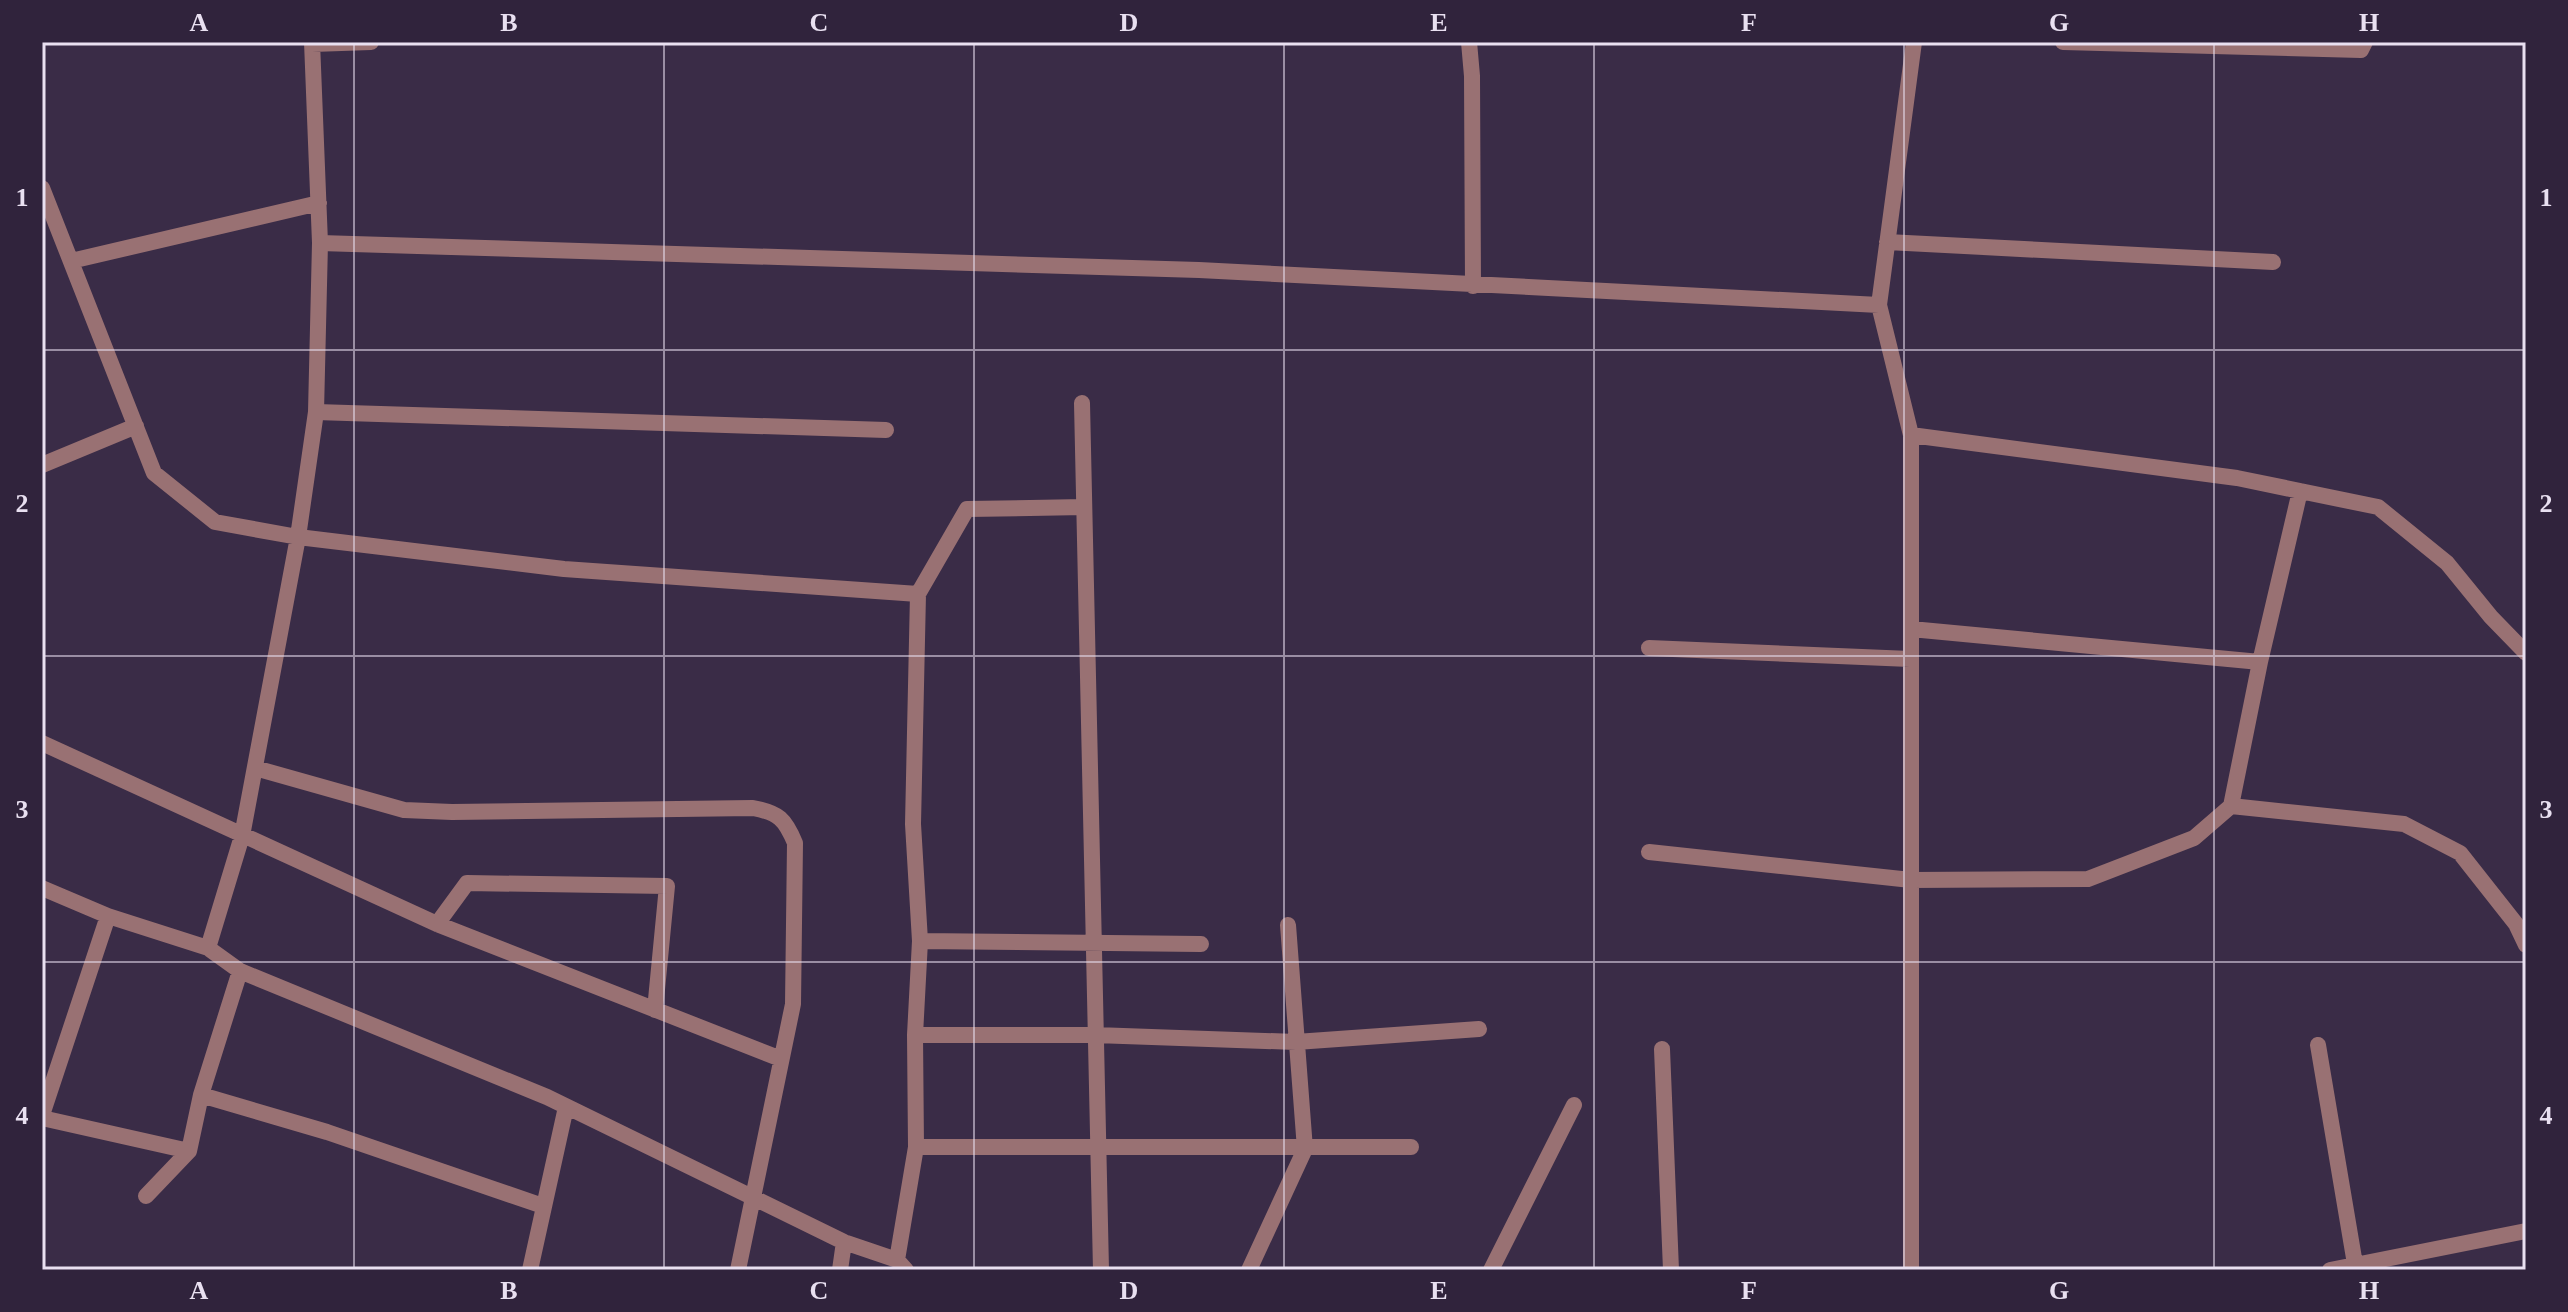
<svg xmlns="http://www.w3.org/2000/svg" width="2568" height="1312" font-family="Georgia,serif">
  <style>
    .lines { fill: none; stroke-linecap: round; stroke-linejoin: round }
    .minor { stroke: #997173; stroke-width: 16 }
    .grid { fill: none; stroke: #e9e0f1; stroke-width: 2; stroke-opacity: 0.55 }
    .neatline { fill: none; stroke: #e9e0f1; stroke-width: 3 }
    .grid-label { font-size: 26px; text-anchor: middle; font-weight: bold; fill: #e9e0f1 }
  </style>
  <rect width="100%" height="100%" fill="#3a2c47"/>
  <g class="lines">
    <path class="minor" d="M312,42l8,201 -4,169 -18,125 266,32 354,25
      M1469,42l3,34 1,210
      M2063,42l298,8 4,-8
      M312,44l59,-2
      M42,188l112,285 61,49 83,15 -56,299 -34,112
      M1887,242l386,20
      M320,243l879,27 680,35
      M71,261l248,-58
      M1082,403l19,867
      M316,412l570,18
      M1911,435l326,43 141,29 69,56 44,54 35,36
      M42,465l94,-39
      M1649,648l261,11
      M2260,662l40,-171
      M42,743l395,181 344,135
      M255,768l149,42 48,2 301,-4c26,5 32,11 42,35l-2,161 -55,266
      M2231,806l173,18 56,29 56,71 10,21
      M1649,852l262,28 177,-1 106,-41 37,-32 29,-144 -349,-33
      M42,888l66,28 100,32 32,23 307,126 297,145 53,18 9,10
      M437,924l30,-41 200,3 -12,124
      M920,941l281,3
      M915,1035h180l201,7 183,-13
      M2318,1045l38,225
      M1662,1049l9,221
      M201,1095l126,37 216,74
      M42,1115l66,-199
      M42,1118l147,33
      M916,1147h495
      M146,1196l43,-45 12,-56 39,-124
      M897,1260l19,-113 -1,-112 5,-94 -7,-117 5,-230 49,-85 117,-2
      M530,1270l36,-163
      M840,1270l4,-28
      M1249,1270l56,-121 -17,-224
      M1491,1270l83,-165
      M1911,1270v-835l-32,-130 35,-263
      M2330,1270l196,-39"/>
  </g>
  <path class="grid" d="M354,42v1228M664,42v1228M974,42v1228M1284,42v1228M1594,42v1228M1904,42v1228M2214,42v1228M42,350h2484M42,656h2484M42,962h2484"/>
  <rect width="2568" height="1312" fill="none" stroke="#30233c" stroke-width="88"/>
  <rect x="44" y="44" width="2480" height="1224" class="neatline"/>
  <g class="grid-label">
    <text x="199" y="31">A</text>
    <text x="509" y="31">B</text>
    <text x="819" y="31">C</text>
    <text x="1129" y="31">D</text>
    <text x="1439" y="31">E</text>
    <text x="1749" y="31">F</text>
    <text x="2059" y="31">G</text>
    <text x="2369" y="31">H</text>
    <text x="22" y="206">1</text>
    <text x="2546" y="206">1</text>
    <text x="22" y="512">2</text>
    <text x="2546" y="512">2</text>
    <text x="22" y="818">3</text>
    <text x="2546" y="818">3</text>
    <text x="22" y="1124">4</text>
    <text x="2546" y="1124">4</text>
    <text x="199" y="1299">A</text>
    <text x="509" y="1299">B</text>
    <text x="819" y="1299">C</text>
    <text x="1129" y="1299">D</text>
    <text x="1439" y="1299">E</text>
    <text x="1749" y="1299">F</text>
    <text x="2059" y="1299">G</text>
    <text x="2369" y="1299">H</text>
  </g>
</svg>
